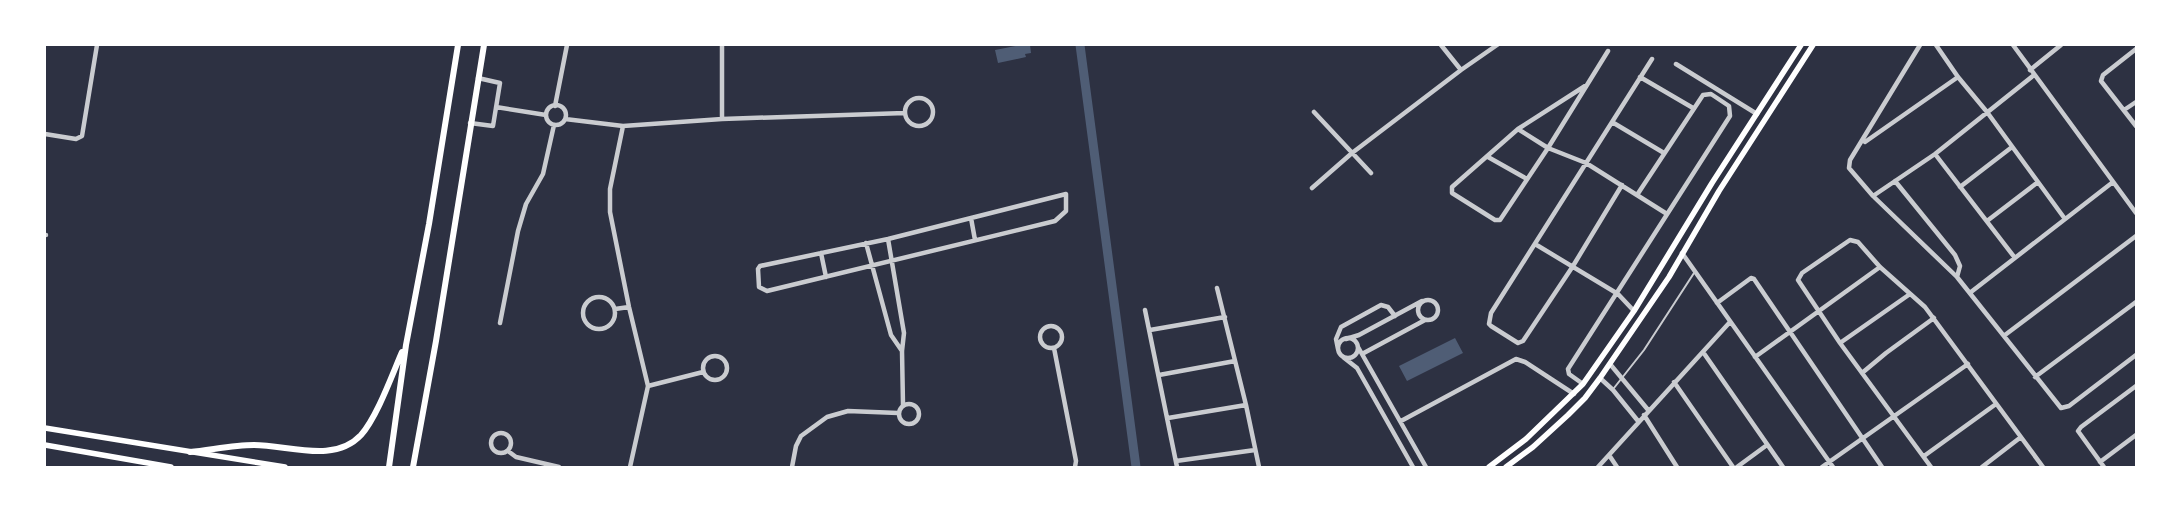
<svg xmlns="http://www.w3.org/2000/svg" width="2181" height="512" font-family="Karla,sans-serif">
  <style>
    .water { fill: #4f5d75 }
    .lines { fill: none; stroke-linecap: round; stroke-linejoin: round }
    .canal { stroke: #4f5d75; stroke-width: 9 }
    .service { stroke: #caccd0; stroke-width: 2 }
    .minor { stroke: #caccd0; stroke-width: 4.5 }
    .secondary { stroke: #fff; stroke-width: 5.5 }
    .primary { stroke: #fff; stroke-width: 6 }
  </style>
  <rect width="100%" height="100%" fill="#2d3142"/>
  <path class="water" d="M1020,45h10l1,8 -6,1 1,3 -28,6 -3,-13z
    M1455,338l8,15 -56,28 -8,-15z"/>
  <g class="lines">
    <path class="canal" d="M1080,45l56,422"/>
    <path class="service" d="M1614,388l30,-38 50,-77"/>
    <path class="minor" d="M1441,45l20,25
      M1920,45l-70,115 -1,8 24,28 84,81 104,131 8,-2 67,-51
      M1936,45l22,32 29,35 78,107
      M2013,45l123,168
      M2136,49l-33,26 -2,6 35,45
      M1676,64l81,50
      M2030,70l31,-25
      M1640,77l53,31
      M1585,86l-67,43 -66,58v6l43,27h5l48,-72 60,-97
      M905 112a14 14 0 1 1 28 0a14 14 0 1 1-28 0Z
      M546 115a10 10 0 1 1 20 0a10 10 0 1 1-20 0Z
      M555,106l12,-61
      M496,107l50,8
      M2124,110l12,-8
      M1314,112l57,61
      M565,119l58,7 99,-7 183,-6
      M722,119v-74
      M1612,122l52,31
      M470,123l23,3 7,-43 -22,-5
      M623,126l-13,63v23l19,95 19,79 -18,81
      M1518,129l30,19 38,15 81,51
      M45,134l31,5 6,-3 15,-91
      M1865,142l93,-65
      M1935,154l80,104
      M1488,157l39,22
      M1895,181l60,74 5,11 -3,11
      M1622,185l-49,81 -50,75 -5,2 -27,-17 -2,-2 2,-11 161,-254
      M1960,187l52,-40
      M1312,188l40,-35 109,-83 36,-25
      M1066,194v17l-11,10 -288,70 -8,-4 -1,-18 2,-3 128,-27z
      M1873,196l62,-42 99,-79
      M971,218l4,22
      M1987,221l51,-39
      M45,235h1
      M888,239l16,94 -2,18 1,54
      M866,243l25,92 11,16
      M1535,244l83,50 16,17
      M821,253l5,24
      M1682,253l151,214
      M1217,288l29,117 13,62
      M1971,292l142,-110
      M583 313a16 16 0 1 1 32 0a16 16 0 1 1-32 0Z
      M1418 310a10 10 0 1 1 20 0a10 10 0 1 1-20 0Z
      M1717,303l34,-25 3,1 128,188
      M615,309l14,-2
      M1145,310l32,157
      M500,323l18,-92 8,-27 17,-30 11,-49
      M1040 337a11 11 0 1 1 22 0a11 11 0 1 1-22 0Z
      M1150,330l75,-13
      M2005,335l131,-99
      M1338 348a10 10 0 1 1 20 0a10 10 0 1 1-20 0Z
      M1346,339l13,-4 63,-34
      M1840,343l70,-49
      M1358,347l68,120
      M1054,348l22,113 -1,6
      M1338,349l-2,-10 5,-12 40,-22 7,2 7,9
      M1703,352l80,115
      M1362,354l63,-34
      M703 368a12 12 0 1 1 24 0a12 12 0 1 1-24 0Z
      M1343,357l14,11 56,99
      M1755,357l125,-90
      M1610,364l39,47
      M1862,373l24,-20 48,-35
      M1159,375l76,-14
      M2035,377l101,-75
      M1600,378l13,12 25,31
      M1674,382l59,85
      M1583,384l-14,-10 -1,-5 162,-253 -1,-10 -18,-12 -8,1 -66,100
      M648,386l55,-14
      M899 414a10 10 0 1 1 20 0a10 10 0 1 1-20 0Z
      M1644,415l33,52
      M1168,418l78,-13
      M1401,421l115,-62 9,3 49,32
      M491 443a10 10 0 1 1 20 0a10 10 0 1 1-20 0Z
      M508,451l8,6 43,10
      M1609,455l8,12
      M1924,456l72,-52
      M1176,461l79,-11
      M2100,462l36,-27
      M792,467l4,-21 5,-10 26,-19 21,-6 50,2
      M1598,467l132,-145
      M1737,467l30,-22
      M1822,467l146,-103
      M1931,467l-91,-124 -42,-63 4,-7 48,-33 8,2 22,25 45,40 118,160
      M1982,467l39,-30
      M2104,467l-26,-36 3,-4 55,-41"/>
    <path class="secondary" d="M45,428l240,39
      M45,445l126,22
      M1489,467l37,-28 57,-55 51,-73 78,-128 89,-138
      M1506,467l27,-20 35,-32 17,-17 15,-20 69,-101 50,-86 94,-146"/>
    <path class="primary" d="M190,452c21,-2 43,-7 64,-7 35,0 80,19 107,-10 16,-18 31,-60 41,-83
      M389,467l17,-122 23,-121 29,-179
      M413,467l23,-126 48,-296"/>
  </g>
  <rect width="2181" height="512" fill="none" stroke="#ffffff" stroke-width="92"/>
</svg>
